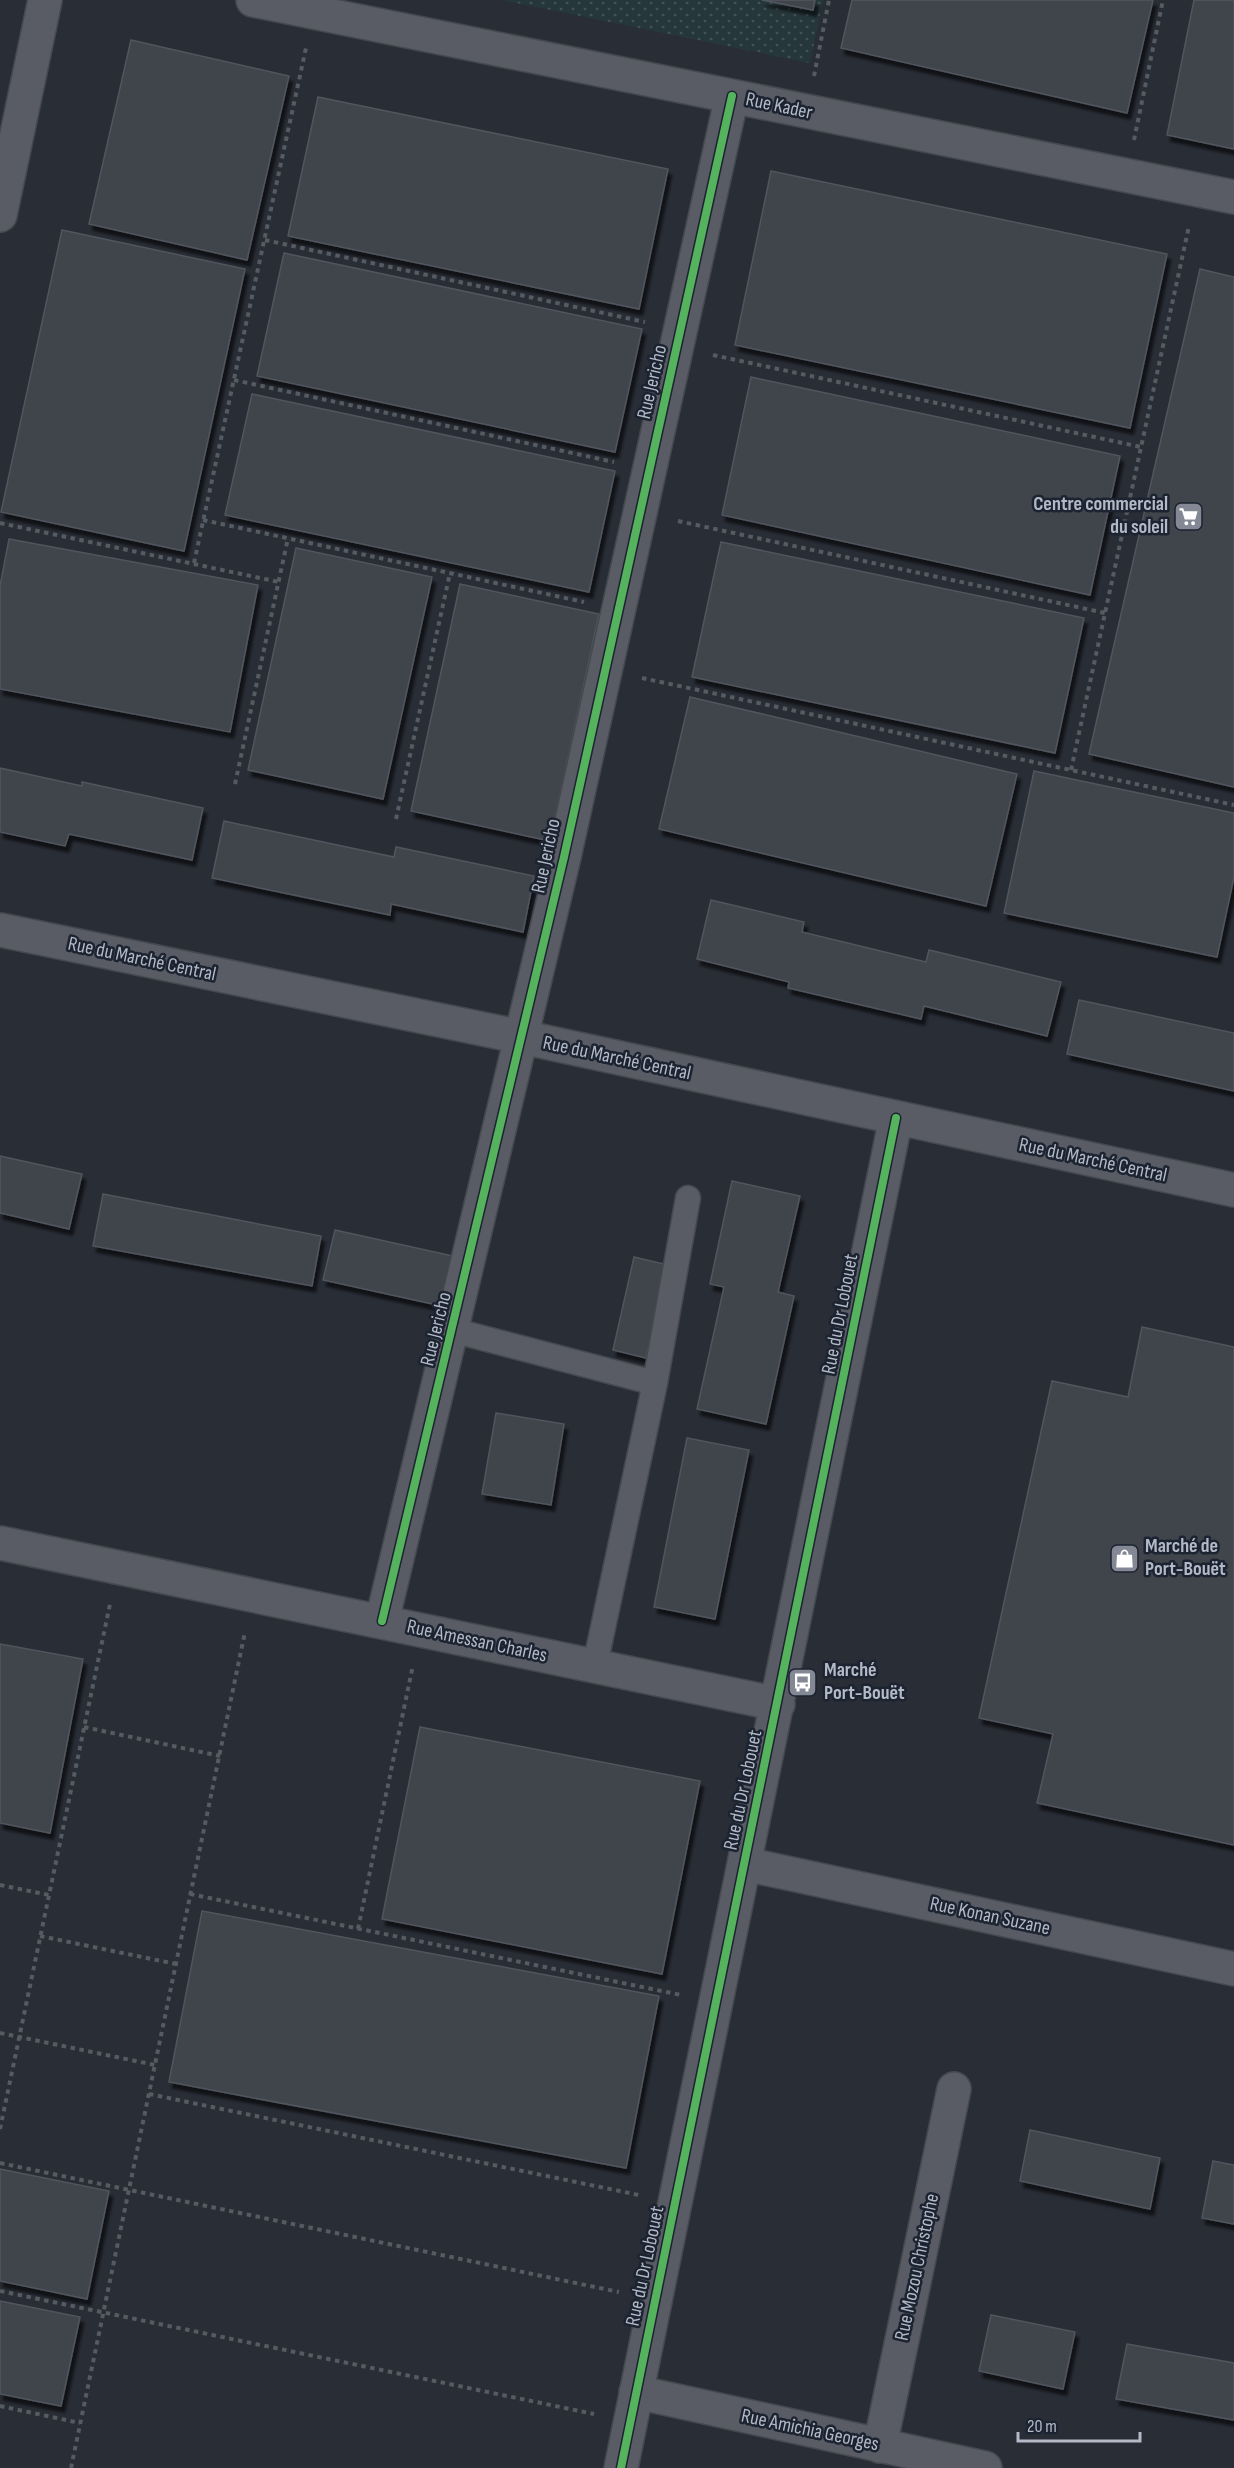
<svg xmlns="http://www.w3.org/2000/svg" width="1234" height="2468" font-family="'Sofia Sans Condensed',sans-serif">
  <style>
    .grass { fill: url(#grass-dots) }
    .building { fill: #40444c; stroke: #51555d; stroke-width: 1.5; filter: url(#shadow) }
    .lines { fill: none; stroke-linecap: round; stroke-linejoin: round }
    .service-casing { stroke: #45484f; stroke-width: 27 }
    .minor-casing { stroke: #45484f; stroke-width: 36 }
    .path { stroke: #565b61; stroke-width: 4; stroke-dasharray: 4.5 4.5; stroke-linecap: butt }
    .service { stroke: #595c64; stroke-width: 24 }
    .minor { stroke: #595c64; stroke-width: 33 }
    .cycleway-casing { stroke: #1c2331; stroke-width: 11 }
    .cycleway { stroke: #56b35d; stroke-width: 8 }
    .labels { text-anchor: middle; dominant-baseline: central; stroke-width: 5; stroke-linejoin: round; paint-order: stroke }
    .street-label { font-size: 20px; fill: #b3b9c7; stroke: #1c2331 }
    .poi-label { font-size: 20px; font-weight: bold; fill: #b3b9c7; stroke: #1c2331; text-anchor: start }
  </style>
  <defs>
    <pattern id="grass-dots" width="8" height="8" patternUnits="userSpaceOnUse" patternTransform="scale(1.5)"><rect width="8" height="8" fill="#26373c"/><path d="M2 2h.1M6 6h.1" fill="none" stroke="#435257" stroke-width="1.8" stroke-linecap="round"/></pattern>
    <filter id="shadow"><feDropShadow dx="3.5" dy="6" stdDeviation="1.5" flood-color="#0009"/></filter>
  </defs>
  <rect width="100%" height="100%" fill="#292d36"/>
  <path class="grass" d="M502,0h321l-13,63z"/>
  <path class="building" d="M762,0h53l-2,10z
    M852,0h301l-26,113 -286,-65z
    M1194,0h40v149l-67,-14z
    M131,40l158,36 -42,184 -158,-36z
    M318,97l350,72 -29,140 -351,-73z
    M771,171l396,83 -37,174 -395,-83z
    M62,230l183,39 -61,282 -183,-39z
    M284,253l358,76 -27,123 -358,-76z
    M1200,269l34,8v510l-145,-33z
    M751,377l369,79 -30,139 -368,-80z
    M252,394l363,77 -26,121 -364,-77z
    M9,539l249,46 -28,147 -230,-43v-103z
    M721,542l363,76 -29,135 -363,-76z
    M296,548l136,29 -49,222 -135,-29z
    M460,584l139,30 -49,227 -139,-30z
    M690,697l327,77 -31,132 -327,-77z
    M0,768l82,18v-4l121,26 -11,52 -123,-26 -4,12 -65,-14z
    M1034,771l200,42v64l-17,80 -213,-44z
    M224,821l170,36 2,-10 138,29 -11,56 -132,-28 -1,11 -178,-37z
    M711,900l93,22 -2,10 124,30 3,-12 132,32 -14,54 -123,-30 -3,13 -133,-31 1,-6 -92,-23z
    M1079,1000l155,33v58l-167,-37z
    M0,1156l82,18 -13,55 -69,-16z
    M732,1181l68,15 -22,96 16,4 -28,128 -69,-15 27,-122 -14,-3z
    M103,1194l218,42 -9,50 -219,-40z
    M335,1230l118,26 -11,50 -119,-26z
    M634,1257l34,8 -22,93 -33,-8z
    M1142,1327l92,20v498l-197,-42 16,-69 -74,-16 73,-337 76,16z
    M496,1413l68,11 -13,81 -69,-11z
    M687,1438l62,12 -34,169 -61,-12z
    M0,1644l83,15 -33,174 -50,-10z
    M420,1727l280,54 -38,193 -280,-55z
    M202,1911l457,85 -33,172 -457,-86z
    M1030,2130l130,28 -10,51 -130,-28z
    M1213,2161l21,4v59l-32,-6z
    M0,2169l109,22 -22,108 -87,-18z
    M0,2301l80,16 -19,89 -61,-12z
    M991,2315l84,17 -12,57 -84,-18z
    M1127,2344l107,19v57l-118,-21z"/>
  <g class="lines">
    <defs>
      <path id="service" d="M452,1330l203,53
        M595,1665l60,-282 33,-185"/>
      <path id="minor" d="M253,0l981,197
        M0,215l45,-215
        M0,930l522,107 712,153
        M0,1543l778,161
        M382,1621l182,-764 168,-761
        M745,1864l489,105
        M636,2392l349,76
        M880,2446l74,-357
        M621,2468l275,-1350"/>
    </defs>
    <use href="#service" class="service-casing"/>
    <use href="#minor" class="minor-casing"/>
    <path class="path" d="M814,76l15,-76
      M1134,140l29,-140
      M265,240l380,82
      M713,355l428,92
      M234,380l380,82
      M203,520l381,82
      M678,521l427,92
      M0,523l279,59
      M194,563l112,-515
      M642,678l592,127
      M1071,770l118,-544
      M235,784l53,-246
      M396,819l54,-246
      M84,1727l136,29
      M0,1885l49,10
      M190,1894l491,101
      M358,1929l55,-264
      M40,1936l136,28
      M0,2033l155,32
      M149,2094l490,101
      M0,2129l110,-525
      M0,2163l619,129
      M0,2291l594,123
      M0,2406l80,17
      M71,2468l174,-836"/>
    <use href="#service" class="service"/>
    <use href="#minor" class="minor"/>
    <defs>
      <path id="cycleway" d="M382,1621l182,-764 168,-761
        M621,2468l275,-1350"/>
    </defs>
    <use href="#cycleway" class="cycleway-casing"/>
    <use href="#cycleway" class="cycleway"/>
  </g>
  <defs>
    <symbol id="supermarket-square" viewBox="-11 -11 22 22"><rect x="-9" y="-9" width="18" height="18" rx="4" fill="#838894" stroke="#1c2331"/><path d="M-6-5.5h2.5l.6 2H6L4.5 2H-2.5L-4.4-4H-6ZM-1.5 3.2a1.3 1.3 0 1 0 .1 0ZM3 3.2a1.3 1.3 0 1 0 .1 0Z" fill="#fff"/></symbol>
    <symbol id="shop-square" viewBox="-11 -11 22 22"><rect x="-9" y="-9" width="18" height="18" rx="4" fill="#838894" stroke="#1c2331"/><path d="M-5-2.5h2.3a2.7 3.5 0 0 1 5.4 0H5L5.5 6h-11ZM-1.5-2.5h3a1.5 2.3 0 0 0-3 0Z" fill="#fff"/></symbol>
    <symbol id="bus-square" viewBox="-11 -11 22 22"><rect x="-9" y="-9" width="18" height="18" rx="4" fill="#838894" stroke="#1c2331"/><path d="M-5-6H5V4H4V6H2V4H-2V6H-4V4H-5ZM-3.5-4V0h7V-4ZM-3.5 1.2v1.5H-2V1.2ZM2 1.2v1.5H3.5V1.2Z" fill="#fff"/></symbol>
  </defs>
  <g fill-rule="evenodd">
    <use href="#supermarket-square" x="1172" y="500" width="33" height="33"/>
    <use href="#shop-square" x="1108" y="1542" width="33" height="33"/>
    <use href="#bus-square" x="786" y="1666" width="33" height="33"/>
  </g>
  <g class="labels">
    <g class="street-label">
      <text transform="translate(779 106) rotate(12)">Rue Kader</text>
      <text transform="translate(652 382) rotate(-77)">Rue Jericho</text>
      <text transform="translate(546 856) rotate(-78)">Rue Jericho</text>
      <text transform="translate(142 959) rotate(12)">Rue du Marché Central</text>
      <text transform="translate(617 1058) rotate(12)">Rue du Marché Central</text>
      <text transform="translate(1093 1160) rotate(12)">Rue du Marché Central</text>
      <text transform="translate(840 1314) rotate(-79)">Rue du Dr Lobouet</text>
      <text transform="translate(436 1329) rotate(-76)">Rue Jericho</text>
      <text transform="translate(477 1641) rotate(12)">Rue Amessan Charles</text>
      <text transform="translate(743 1790) rotate(-78)">Rue du Dr Lobouet</text>
      <text transform="translate(990 1916) rotate(12)">Rue Konan Suzane</text>
      <text transform="translate(645 2266) rotate(-78)">Rue du Dr Lobouet</text>
      <text transform="translate(917 2267) rotate(-78)">Rue Mozou Christophe</text>
      <text transform="translate(810 2430) rotate(12)">Rue Amichia Georges</text>
    </g>
    <g class="poi-label">
      <text x="1168" y="504" text-anchor="end">Centre commercial<tspan x="1168" dy="23">du soleil</tspan></text>
      <text x="1145" y="1546">Marché de<tspan x="1145" dy="23">Port-Bouët</tspan></text>
      <text x="824" y="1670">Marché<tspan x="824" dy="23">Port-Bouët</tspan></text>
    </g>
  </g>
  <path d="M1018 2432v9h122v-9" fill="none" stroke="#b3b9c7" stroke-width="3"/>
  <text x="1027" y="2432" font-size="18" fill="#b3b9c7" stroke="#1c2331" stroke-width="4.5" paint-order="stroke">20 m</text>
</svg>
